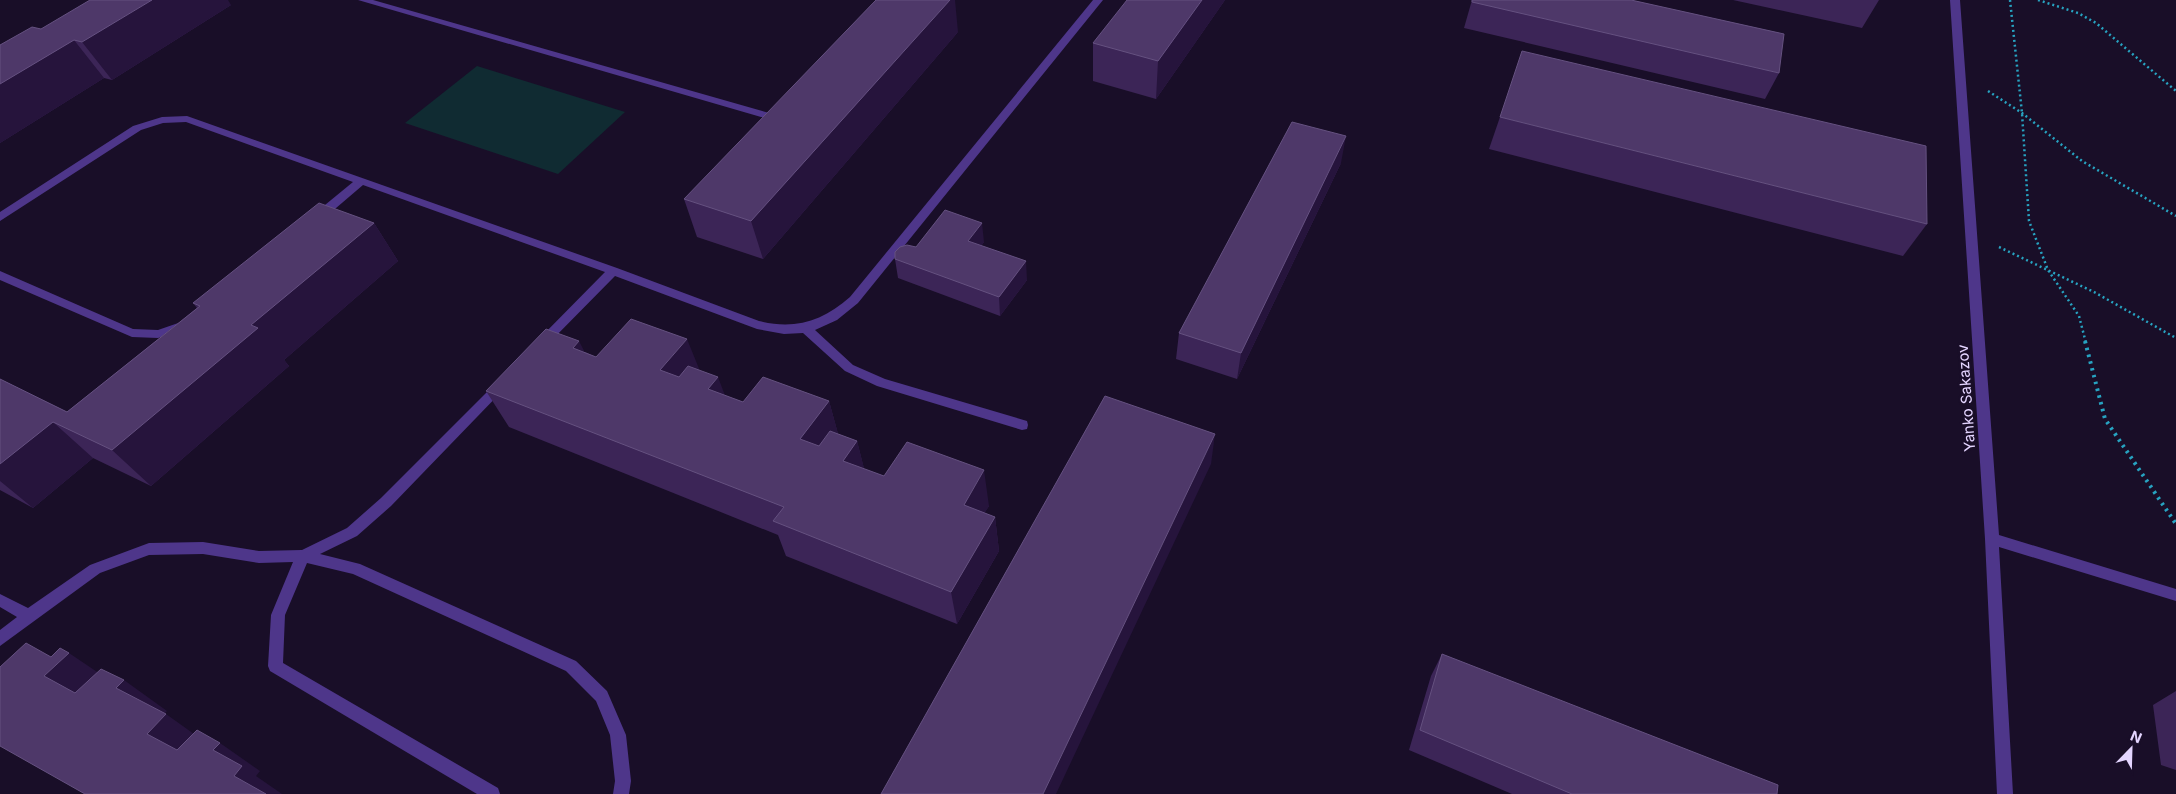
<svg xmlns="http://www.w3.org/2000/svg" width="2176" height="794" font-family="Inter,sans-serif">
  <style>
    .green { fill: #102b32 }
    .lines { fill: none; stroke-linecap: round; stroke-linejoin: round }
    .path-far1 { stroke: #27a3c1; stroke-width: 2.5; stroke-dasharray: 2 3; stroke-linecap: butt }
    .path { stroke: #27a3c1; stroke-width: 4; stroke-dasharray: 2.5 4.5; stroke-linecap: butt }
    .minor { fill: #4e368a; fill-rule: evenodd }
    .wall { fill: #3c2557 }
    .shaded-wall { fill: #26143c }
    .building { fill: #4e3869; stroke: #655180 }
    .labels { text-anchor: middle; dominant-baseline: central; stroke-width: 5; stroke-linejoin: round; paint-order: stroke }
    .street-label { font-size: 15px; fill: #e4d5ff; stroke: #190e28 }
  </style>
  <rect width="100%" height="100%" fill="#190e28"/>
  <path class="green" d="M477,66l148,46 -67,62 -153,-51z"/>
  <g class="lines">
    <path class="path-far1" d="M2010,0l12,113 7,108 19,49 31,46 7,27
      M2038,0l40,13 18,10 80,68
      M1988,91l34,22 60,48 94,55
      M1999,247l95,45 82,46"/>
    <path class="path" d="M2085,341l20,78 71,105"/>
    <path class="minor" d="M358,0h15l396,113 1,2 -1,2h-8z
      M1093,0h10l-245,303 -21,17 -22,10 38,35 32,14 142,42 1,4 -1,4 -5,1 -145,-44 -32,-15 -42,-38 -19,1 -27,-5 -142,-53 -70,71h-8l-2,-3 2,-3 68,-69 -242,-87 -41,35h-8l-1,-3 1,-3 39,-32 -167,-60 -23,1 -22,7 -141,91v-9l133,-86 29,-9 25,-1 430,152 142,53c36,9 64,0 91,-24z
      M1950,0h10l39,535 177,54v12l-177,-54 14,247h-16l-12,-255z
      M0,271l133,58 25,1 26,-9 6,4 -2,3 -30,10 -26,-1 -132,-57z
      M501,380l4,2 2,3 -2,3 -114,118 -34,30 -37,18 40,10 216,97 31,30 19,44 5,46 -2,13h-16l2,-13 -5,-46 -14,-34 -30,-30 -213,-97 -46,-11 -22,52 -2,48 215,125 2,6h-23l-207,-123 -2,-5 3,-51 22,-53 -34,1 -56,-9 -54,1 -49,18 -100,73v-16l17,-13 -17,-10v-13l28,14 62,-43 59,-22 54,-1 56,9 43,-1 45,-22 34,-30 116,-116z"/>
  </g>
  <path class="wall" d="M1225,0l-69,99 -63,-18v-38z
    M1472,0l307,73 -14,26 -301,-71z
    M1733,0h146l-17,28z
    M231,5l-119,75 -8,-2 -104,65v-98l41,-16z
    M958,32l-195,227 -66,-22 -13,-38z
    M1500,117l427,107 -24,32 -414,-107z
    M1341,163l-104,216 -61,-20 3,-26z
    M374,223l24,38 -114,99 5,6 -138,120 -58,-28 -60,50 -33,-18v-111l67,33 130,-104 -4,-5z
    M984,242l-3,4 46,34 -27,36 -102,-38 -3,-19z
    M585,352l11,5 103,13 25,25 19,7 86,-1 9,33 19,7 7,28 20,7 105,30 -5,7 11,4 4,34 -42,73 -171,-68 -8,-21 -269,-108 -23,-36z
    M1442,654l335,140h-265l-103,-44 22,-74z
    M2176,691v79l-15,-5 -8,-60z"/>
  <path class="shaded-wall" d="M152,0h76l3,5 -119,75 -30,-38z
    M950,0h5l3,32 -195,227 -12,-38z
    M1202,0h23l-69,99 2,-38z
    M74,40l30,38 -104,65v-59z
    M1346,136l-5,27 -104,216 4,-26z
    M374,223l24,38 -114,99 5,6 -138,120 -39,-36 139,-125z
    M982,223l2,19 -14,18 -2,-19z
    M1026,261l1,19 -27,36 -1,-19z
    M687,339l15,37 -26,31 -16,-37z
    M579,341l19,37 -25,-30z
    M718,377l14,37 -24,-25z
    M829,401l10,36 -28,38 -11,-36z
    M53,422l40,36 -60,50 -33,-27v-17z
    M1215,434l-4,30 -155,330h-13z
    M857,441l9,35 -23,-15z
    M984,470l5,36 -20,33 -5,-34z
    M995,517l4,34 -42,73 -6,-32z
    M69,653l46,31 -23,23 -48,-31z
    M124,680l43,31 -7,7 -44,-30z
    M166,714l42,30 -17,18 -44,-28z
    M220,743l40,28 -4,5 26,18h-22l-26,-18 -21,-26z"/>
  <path class="building" d="M90,0h62l-70,42 -8,-2 -74,44v-39l32,-18 9,2z
    M876,0h74l-199,221 -67,-22z
    M1127,0h75l-44,61 -65,-18z
    M1472,0h159l153,34 -5,39 -307,-71z
    M1522,51l404,95 1,78 -427,-107z
    M1292,122l54,14 -105,217 -62,-20z
    M319,203l55,20 -123,102 7,3 -146,122 -59,-28 -53,42v-85l67,33 133,-106 -7,-3z
    M945,210l37,13 -14,18 58,20 -27,36 -104,-38v-7l5,-5 7,-2 9,2z
    M631,319l56,20 -27,31 19,7 9,-11 30,11 -10,12 35,13 20,-25 66,24 -29,38 19,7 11,-15 27,10 -14,20 41,15 23,-34 77,28 -20,35 31,12 -44,75 -178,-71 11,-14 -298,-116 60,-62 33,12 -6,7 23,9z
    M1105,396l110,38 -172,360h-162z
    M26,643l25,14 9,-9 9,5 -25,23 31,17 26,-24 23,11 -8,8 50,26 -19,20 30,16 20,-20 23,13 -7,7 29,16 -8,10 32,18h-181l-85,-48v-79z
    M1442,654l336,131 -1,9h-205l-152,-64z"/>
  <g class="labels">
    <g class="street-label">
      <text transform="translate(1966 398) rotate(-94)">Yanko Sakazov</text>
    </g>
  </g>
  <g transform="translate(2131 749) rotate(23)" stroke="#190e28" stroke-width="4" paint-order="stroke">
  <path d="M0-4L9 19L0 12L-9 19Z" fill="#e4d5ff"/>
  <text y="-8" font-size="14" font-weight="bold" text-anchor="middle" fill="#e4d5ff">N</text>
  </g>
</svg>
